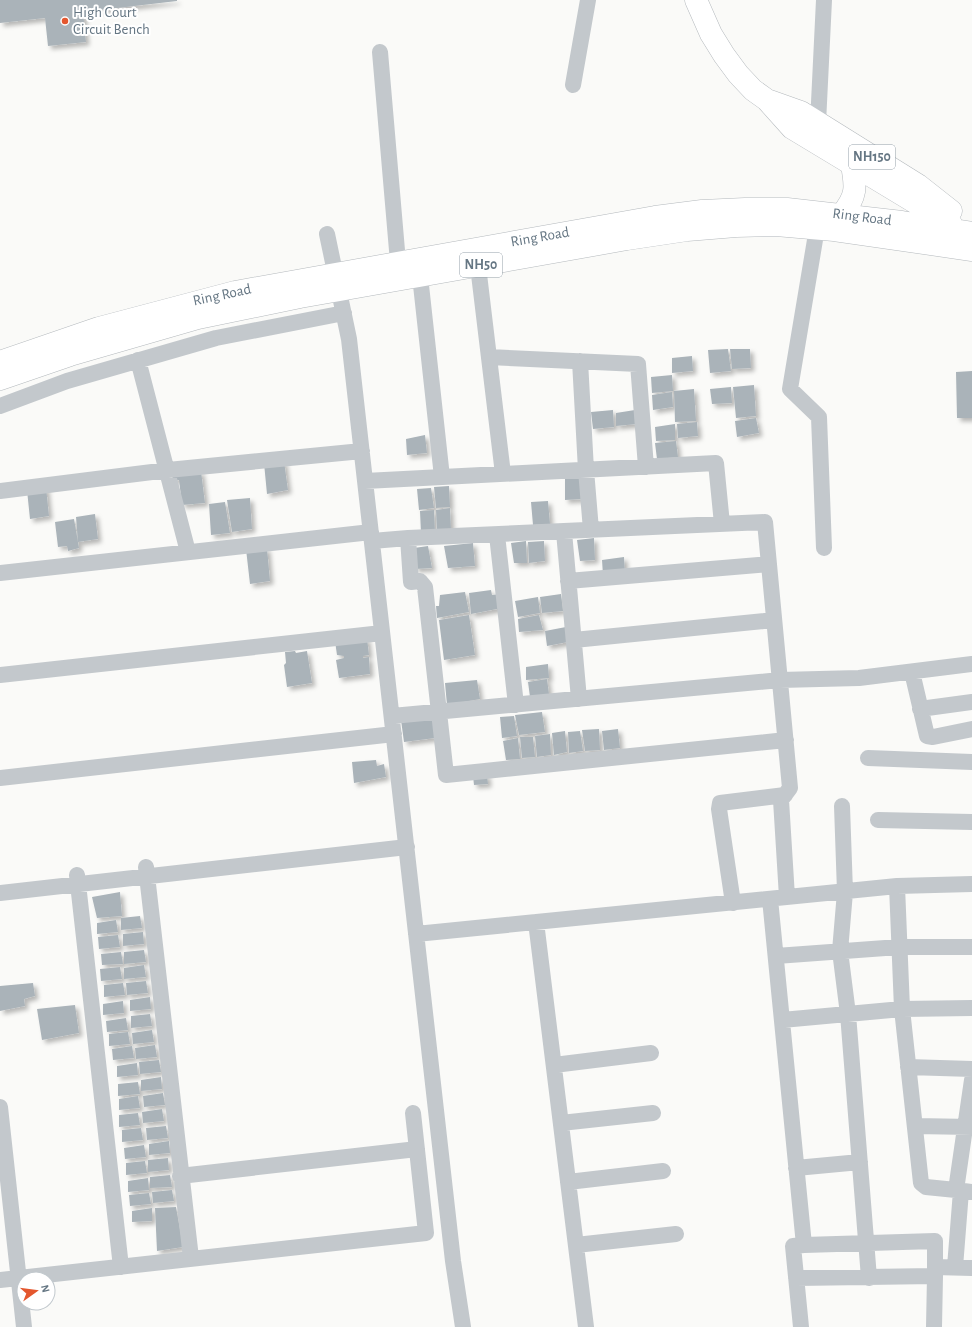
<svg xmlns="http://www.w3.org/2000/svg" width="972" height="1327" font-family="'Alegreya Sans',sans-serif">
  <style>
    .building { fill: #aab3b9; filter: url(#shadow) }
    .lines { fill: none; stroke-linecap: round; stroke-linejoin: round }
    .highway-casing { stroke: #b4b9bd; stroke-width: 23 }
    .minor { stroke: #c3c8cc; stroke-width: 16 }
    .highway { stroke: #fff; stroke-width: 22 }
    .poi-dot { fill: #e4572e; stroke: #fff; stroke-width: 1.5 }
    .labels { text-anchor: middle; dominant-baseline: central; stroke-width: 4; stroke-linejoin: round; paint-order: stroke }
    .shield { fill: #fff; stroke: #939fa8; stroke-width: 1 }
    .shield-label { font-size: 14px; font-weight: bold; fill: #657683 }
    .poi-label { font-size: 15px; fill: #657683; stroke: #fff; text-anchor: start }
    .street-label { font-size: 15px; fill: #657683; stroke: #fff }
  </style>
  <defs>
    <filter id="shadow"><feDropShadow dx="3.5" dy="3.5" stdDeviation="2" flood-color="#0004"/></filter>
  </defs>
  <rect width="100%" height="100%" fill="#fafaf8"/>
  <path class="building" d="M0,0h177v1l-94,11 3,30 -38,4 -3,-28 -45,5z
    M728,349l3,22 -21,2 -2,-23z
    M730,349h20l1,19 -19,1z
    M692,356l1,15 -21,2v-15z
    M972,371v47h-15l-1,-46z
    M672,375l1,16 -21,2 -1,-16z
    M754,385l2,31 -20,2 -3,-31z
    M731,387l1,16 -20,1 -2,-15z
    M694,389l2,32 -21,1 -1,-31z
    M672,392l1,15 -20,3 -1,-15z
    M613,410l1,17 -21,2 -2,-17z
    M635,410l2,14 -21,2v-13z
    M756,418l3,15 -22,4 -2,-16z
    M697,422l1,14 -20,2 -1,-14z
    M675,424v16l-19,1 -1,-14z
    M425,435l2,18 -20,2 -1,-16z
    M676,441l2,16 -21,2 -2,-16z
    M284,461l4,29 -21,4 -3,-31z
    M201,471l4,32 -23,2 -3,-25 -6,1 -1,-7z
    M581,477l1,22 -17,1v-22z
    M449,486l1,21 -14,1 -2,-21z
    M46,487l3,29 -19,3 -3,-29z
    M431,488l3,20 -15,2 -2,-21z
    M250,498l2,31 -20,3 -5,-32z
    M548,501l2,23 -17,1 -2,-23z
    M225,502l5,31 -19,2 -2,-31z
    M450,508l1,22 -14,2 -1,-22z
    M434,510l1,22 -14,1 -1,-22z
    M95,514l3,25 -20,3 -2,-25z
    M74,519l5,29 -11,3 -1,-5 -9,1 -3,-25z
    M594,538l1,22 -15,1 -3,-21z
    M526,541l1,22h-13l-3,-20z
    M544,541l1,20 -16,2 -1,-21z
    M473,543l2,23 -27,2 -4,-22z
    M428,546l4,22 -17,1 -1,-21z
    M267,548l3,33 -20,3 -4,-35z
    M624,557l1,16 -22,2 -1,-15z
    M491,590l1,5 9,-1 1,14 -31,6 -2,-21z
    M465,592l4,20 -32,6 -1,-12h3l1,-11z
    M561,594l2,17 -21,2 -2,-16z
    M538,597l2,16 -22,4 -3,-16z
    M469,615l6,40 -31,5 -5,-40z
    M539,615l4,15 -24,2 -1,-13z
    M566,627l2,15 -21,4 -2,-15z
    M367,638l2,17 -6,1v2l6,-1 1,17 -31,4 -3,-18 8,-2v-2l-7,-1 -2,-14z
    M295,651l1,2 11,-2 5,32 -25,4 -3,-22 2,-2 -1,-11z
    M548,664l1,14 -23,2v-13z
    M547,679l2,15 -19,3 -2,-15z
    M477,680l3,19 -33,6 -2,-22z
    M542,712l3,20 -26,3 -4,-20z
    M514,716l3,20 -15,2 -2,-21z
    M433,718l2,20 -31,4 -3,-22z
    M599,729l1,21 -15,1 -3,-21z
    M618,729l2,19 -16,2 -2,-19z
    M565,731l2,21 -13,3 -2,-22z
    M580,731l3,20 -14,2 -1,-21z
    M550,734l1,21 -14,2 -2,-21z
    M520,737h13l2,20 -13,1z
    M518,738l2,21 -14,1 -3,-19z
    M376,760l1,6 7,-2 2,13 -32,6 -2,-21z
    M487,774l1,10 -14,1 -1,-9z
    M120,892l2,24 -25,2 -5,-21z
    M140,916l2,12 -21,2v-12z
    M116,920l2,12 -21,2v-11z
    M143,932l1,12 -21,2v-12z
    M118,935l2,12 -21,2 -1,-12z
    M144,950l2,12 -22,2v-12z
    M121,952l2,12 -21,1 -1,-11z
    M144,965l2,12 -22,2v-11z
    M120,967l2,12 -21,2 -1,-12z
    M146,981l2,12 -21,2 -1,-12z
    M33,983l2,13 -11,3 1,7 -25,5v-25z
    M123,983l2,12 -21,2v-12z
    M150,997l1,12 -21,2v-11z
    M123,1001l1,12 -21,2v-11z
    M75,1005l4,28 -37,7 -5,-31z
    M150,1014l2,12 -21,2v-12z
    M126,1018l2,12 -21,2 -1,-11z
    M152,1030l2,12 -21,2 -1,-11z
    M128,1032l2,12 -21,2v-12z
    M155,1045l2,12 -21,2 -1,-11z
    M132,1046l2,12 -21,2 -1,-11z
    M159,1060l2,12 -21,2 -1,-12z
    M137,1063l1,12 -21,2v-11z
    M161,1077l1,12 -21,2v-11z
    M138,1082l2,12 -22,2v-12z
    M163,1093l2,12 -21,2 -1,-11z
    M138,1096l2,12 -21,2v-11z
    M162,1109l2,12 -21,2 -1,-11z
    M138,1113l2,12 -21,2v-12z
    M166,1126l2,12 -21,2 -1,-12z
    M141,1128l2,12 -21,2v-12z
    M169,1141l1,12 -21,2v-11z
    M144,1145l2,12 -21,2 -1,-11z
    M168,1158l1,12 -21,2v-12z
    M145,1161l2,12 -21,2v-12z
    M170,1175l2,12 -22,1v-11z
    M148,1178l1,12 -21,2v-11z
    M172,1190l2,11 -21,2 -1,-11z
    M149,1193l2,11 -21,2 -1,-11z
    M176,1207l7,40 -26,4 -2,-43z
    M152,1208v13l-20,1v-11z"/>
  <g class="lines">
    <defs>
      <path id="highway" d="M696,0l15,34 13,21 14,19 15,16 14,10 25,28 159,96
        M770,101l31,11 117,73 33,26
        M842,214c15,-18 14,-27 10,-49
        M0,362l99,-34 136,-36 420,-75 47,-6 43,-2h42l115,13 70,11
        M0,379l70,-24 128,-37 102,-21 327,-58 60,-9 49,-4 40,-1 58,5 138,20"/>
    </defs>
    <use href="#highway" class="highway-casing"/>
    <path class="minor" d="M380,52l18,210
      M573,85l15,-85
      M818,123l6,-123
      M817,228l-27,161 29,28 5,131
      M327,234l22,105 104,922 10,66
      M478,266l25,208
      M420,276l22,201
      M489,357l149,7 8,103
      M138,360l50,192
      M580,361l6,109 5,60
      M0,406l67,-25 149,-43 128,-25
      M365,481l351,-18 6,61
      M0,491l168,-21 194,-19
      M564,532l15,167
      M497,535l19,170
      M408,538l3,44 9,-1 5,6 21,188 340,-35
      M372,541l36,-3 357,-16 25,266 -9,12 6,97
      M0,573l371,-41
      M568,581l201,-17
      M574,640l200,-20
      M912,672l15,64 6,1 39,-8
      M0,675l382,-42
      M920,709l52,-7
      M392,716l388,-36 79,-2 113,-14
      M868,758l104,4
      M0,778l394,-44
      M842,806l3,86 -5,59 8,63 21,264
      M878,820l94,2
      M146,867l45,391
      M77,875l44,392
      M897,886l75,-2
      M0,893l407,-46
      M770,899l34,346 -11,1 8,81
      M733,903l-14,-94 1,-6 65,-8
      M536,922l50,405
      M416,934l481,-48 5,123 70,-1
      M776,956l123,-9h73
      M782,1020l120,-11 19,174 5,4 30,3
      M554,1065l97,-12
      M908,1067l64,2
      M972,1080l-16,110 16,2
      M0,1107l24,220
      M561,1123l92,-10
      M915,1126l57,1
      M796,1168l64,-6
      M180,1176l237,-27
      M568,1182l95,-11
      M576,1245l100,-11
      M804,1245l131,-4v26
      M955,1267l6,-76
      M796,1278l139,-2v-9l37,1
      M0,1280l426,-47 -13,-120
      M934,1327l1,-51"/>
    <use href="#highway" class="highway"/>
  </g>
  <circle class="poi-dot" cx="65" cy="21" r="4"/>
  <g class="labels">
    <g class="shield">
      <rect x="849" y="145" width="46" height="24" rx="3"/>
      <rect x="460" y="253" width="42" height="24" rx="3"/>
    </g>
    <g class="shield-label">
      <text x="872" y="157">NH150</text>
      <text x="481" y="265">NH50</text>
    </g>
    <g class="poi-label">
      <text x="73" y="12">High Court<tspan x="73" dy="17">Circuit Bench</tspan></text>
    </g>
    <g class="street-label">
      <text transform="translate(862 217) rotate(7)">Ring Road</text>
      <text transform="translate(540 237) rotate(-10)">Ring Road</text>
      <text transform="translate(222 295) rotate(-12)">Ring Road</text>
    </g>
  </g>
  <g transform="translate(36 1291) rotate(76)"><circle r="19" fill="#ffffff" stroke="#c1c8cd"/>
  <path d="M0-3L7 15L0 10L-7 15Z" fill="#e4572e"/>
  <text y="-6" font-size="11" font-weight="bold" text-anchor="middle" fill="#657683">N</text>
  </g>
</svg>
